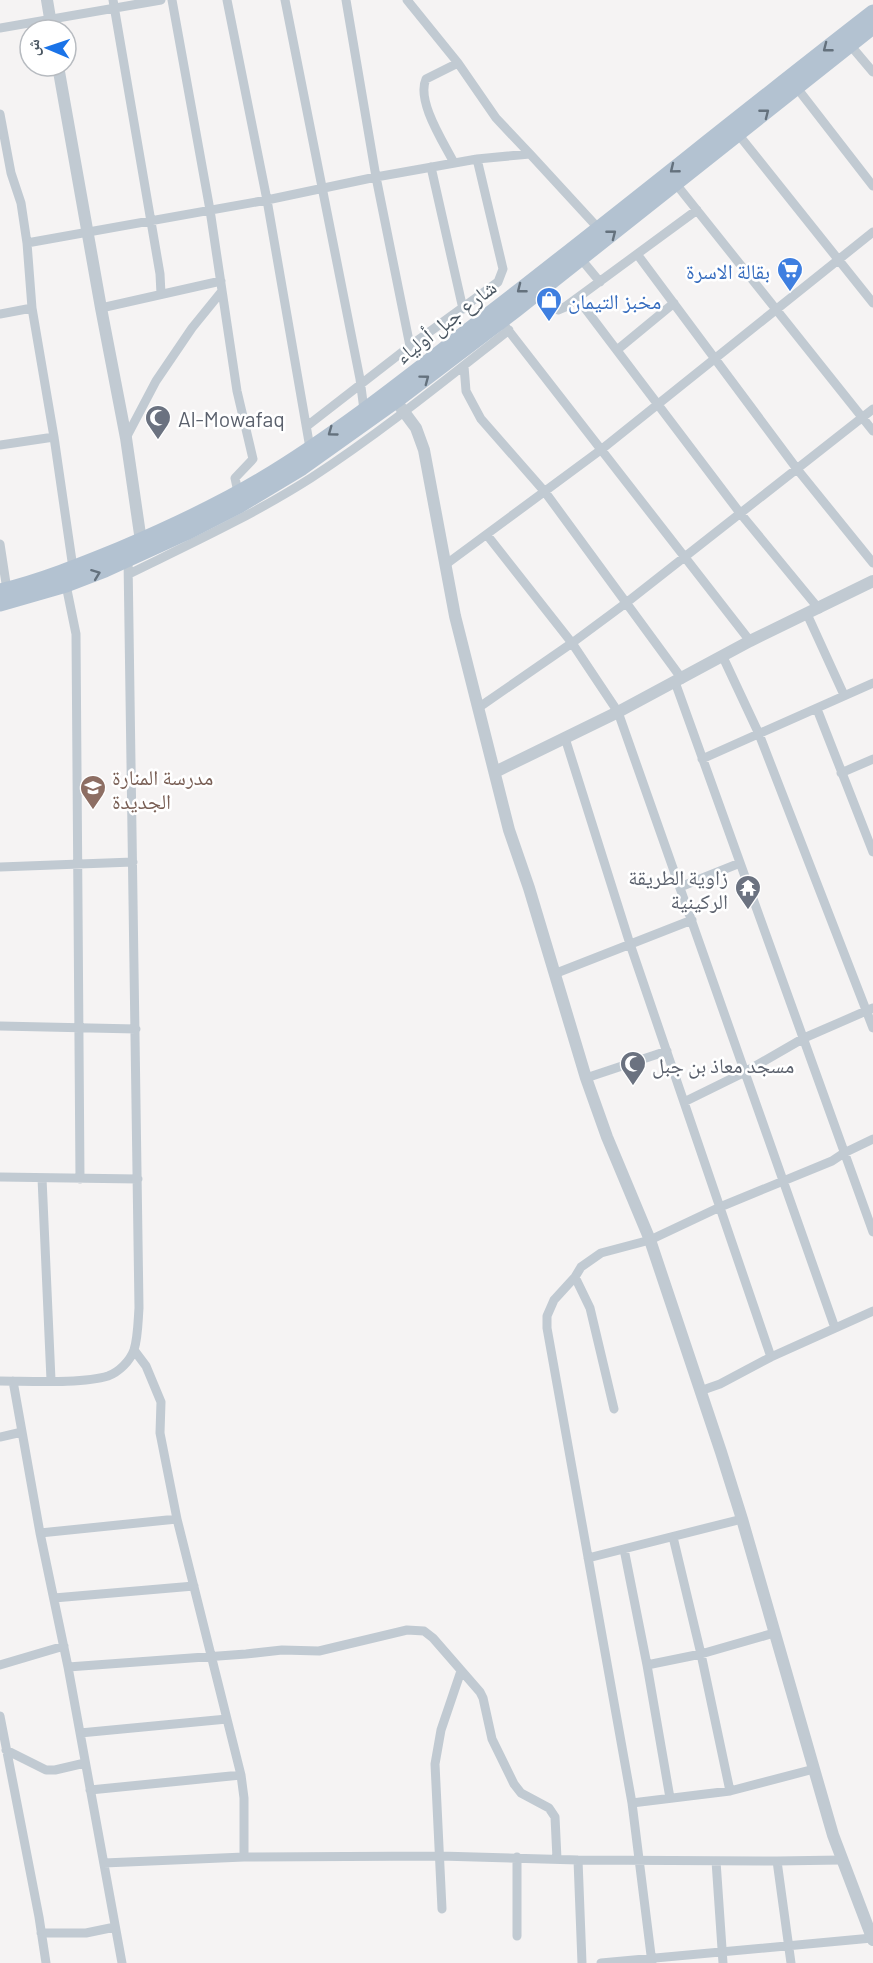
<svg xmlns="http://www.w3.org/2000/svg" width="873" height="1963" font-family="Barlow,'Noto Naskh Arabic',sans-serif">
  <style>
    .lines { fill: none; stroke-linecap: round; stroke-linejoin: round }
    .minor { stroke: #c1cad2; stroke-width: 9 }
    .tertiary { stroke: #c1cad2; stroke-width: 12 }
    .primary { stroke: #b3c2d1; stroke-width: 15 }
    .oneway { stroke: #64717d }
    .labels { text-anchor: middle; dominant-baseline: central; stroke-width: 5; stroke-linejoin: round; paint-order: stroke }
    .shop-label { font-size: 21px; fill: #366cbe; stroke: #fff; text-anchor: end }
    .street-label { font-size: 21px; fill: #4a5661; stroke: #fff }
    .worship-label { font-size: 21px; fill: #5b616d; stroke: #fff; text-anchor: start }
    .education-label { font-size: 21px; fill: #785e54; stroke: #fff; text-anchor: start }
  </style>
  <rect width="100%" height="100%" fill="#f5f3f3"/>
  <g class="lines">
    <path class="minor" d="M113,0l47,274 1,20
      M172,0l38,210 27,181 16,68 -18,19 3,14
      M227,0l40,200 43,248
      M285,0l75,379 4,31
      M346,0l30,177 34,169
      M407,0l51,63 38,55 34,36
      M0,28l161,-28
      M851,46l22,26
      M797,88l76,98
      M0,114l11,59 10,30 6,40 5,65 22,129 19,131
      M738,134l135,169
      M454,163c-10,-20 -38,-62 -28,-84l32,-16
      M431,167l32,142
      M676,184l197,247
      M27,243l240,-43 109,-23 101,-18 53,-5 69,75
      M637,254l160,215 76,94
      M581,259l19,23
      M540,290l14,18 4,2 7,-3 132,-97
      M578,299l162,214 79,96
      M101,308l120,-27
      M0,314l32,-6
      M505,326l245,315
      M617,350l57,-47
      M464,366l2,25 15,28 64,73 137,187
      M307,426l103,-80 88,-64 5,-13 -26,-110
      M126,438l30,-57 36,-53 30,-37
      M0,445l54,-8
      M487,535l85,108 46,69 217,616
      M0,544l7,46
      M445,565l157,-116 271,-217
      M129,574c61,-30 124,-59 182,-96 69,-45 133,-97 198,-148
      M66,585l10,49 4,545
      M807,614l37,81
      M722,655l37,79 114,294
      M675,682l198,550
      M478,708l94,-65 54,-40 247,-194
      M817,709l56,143
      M565,738l65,206 141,413
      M702,759l171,-76
      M841,773l32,-14
      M0,867l133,-5
      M680,887l60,-24
      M554,974l138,-54
      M0,1026l136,3
      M586,1078l81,-27
      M684,1102l61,-30 59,-34 69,-30
      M0,1177l138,2
      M42,1178l9,202
      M575,1277l15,31 24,101
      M134,1350l12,16 15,36 -1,31 17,86 64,256 3,23v59
      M0,1381c28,0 83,3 108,-5 11,-4 22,-15 26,-26 4,-13 4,-29 5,-42l-11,-749
      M13,1381l27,152 28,134 54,296
      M700,1391l20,-7 51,-27 102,-46
      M0,1437l22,-5
      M40,1533l137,-14
      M673,1537l28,117 29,137
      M624,1549l23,116 23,133
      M588,1558l154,-39
      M54,1598l140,-12
      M0,1665l64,-19
      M647,1665l54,-11 73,-21
      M68,1667l178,-13 36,-4 37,1 88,-21 17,1 9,7 47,54 3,6 9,41 22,45 7,9 28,15 6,9 2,42
      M0,1716l39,201 7,46
      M80,1733l147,-14
      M6,1750l40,20h9l30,-7
      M90,1790l151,-15
      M632,1803l98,-12 84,-22
      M517,1857v79
      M578,1860l4,103
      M716,1861l7,102
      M777,1861l14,102
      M104,1863l140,-6 196,-1 138,4 199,1 64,-1
      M442,1909l-7,-145 6,-34 20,-59
      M41,1933h45l29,-6
      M601,1963l271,-25
      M652,1963l-20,-160 -85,-475v-12l7,-16 21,-23 6,-10 20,-14 49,-13 70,-33 112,-46 12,-8 29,-14"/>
    <path class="tertiary" d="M47,0l5,30
      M58,66l43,242 25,130 16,110
      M396,401l20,27 8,22 31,166 54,214 20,58 57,190 21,59 43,103 71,212 21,67 91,316 40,105
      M495,772l123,-60 132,-71 123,-60"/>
    <path class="primary" d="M0,591c41,-10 81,-26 120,-42 49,-21 97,-43 142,-70 85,-51 162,-115 240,-175 125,-97 247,-196 371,-292
      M0,604l66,-19 39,-15 81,-37 53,-27 63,-38 94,-67 120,-91 357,-283"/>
  </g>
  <defs><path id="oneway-chevron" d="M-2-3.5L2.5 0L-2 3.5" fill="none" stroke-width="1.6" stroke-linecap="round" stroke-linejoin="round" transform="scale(1.5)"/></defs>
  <g class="oneway">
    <use href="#oneway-chevron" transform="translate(827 48) rotate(142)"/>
    <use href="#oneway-chevron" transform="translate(765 113) rotate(-38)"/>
    <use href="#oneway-chevron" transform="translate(674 169) rotate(141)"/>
    <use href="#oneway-chevron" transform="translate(612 234) rotate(-38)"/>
    <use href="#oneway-chevron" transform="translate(521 289) rotate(142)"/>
    <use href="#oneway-chevron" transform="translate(425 379) rotate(-37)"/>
    <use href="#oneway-chevron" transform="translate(332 432) rotate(144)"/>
    <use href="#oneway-chevron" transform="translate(96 574) rotate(-21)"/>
  </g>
  <defs>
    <symbol id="supermarket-pin" viewBox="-11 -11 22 30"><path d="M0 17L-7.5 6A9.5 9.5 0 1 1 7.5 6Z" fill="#3f7fe0" stroke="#fff"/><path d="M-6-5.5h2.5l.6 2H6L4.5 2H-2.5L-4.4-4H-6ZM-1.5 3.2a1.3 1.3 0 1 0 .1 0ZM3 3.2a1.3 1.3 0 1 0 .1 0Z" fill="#fff"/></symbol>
    <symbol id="shop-pin" viewBox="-11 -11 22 30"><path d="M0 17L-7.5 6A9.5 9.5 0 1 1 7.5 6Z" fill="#3f7fe0" stroke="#fff"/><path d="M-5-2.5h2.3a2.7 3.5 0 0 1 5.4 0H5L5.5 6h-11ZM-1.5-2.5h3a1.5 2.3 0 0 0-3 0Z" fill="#fff"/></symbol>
    <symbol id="mosque-pin" viewBox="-11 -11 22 30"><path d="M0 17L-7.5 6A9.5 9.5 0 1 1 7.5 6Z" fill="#6b7280" stroke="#fff"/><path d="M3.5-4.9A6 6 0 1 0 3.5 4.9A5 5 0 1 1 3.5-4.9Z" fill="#fff"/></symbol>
    <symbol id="school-pin" viewBox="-11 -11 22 30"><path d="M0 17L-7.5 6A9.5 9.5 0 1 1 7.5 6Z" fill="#8d6e63" stroke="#fff"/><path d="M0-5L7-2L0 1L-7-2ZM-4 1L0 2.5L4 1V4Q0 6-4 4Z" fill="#fff"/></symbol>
    <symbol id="temple-pin" viewBox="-11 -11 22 30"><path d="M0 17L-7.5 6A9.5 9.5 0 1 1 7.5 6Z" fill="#6b7280" stroke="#fff"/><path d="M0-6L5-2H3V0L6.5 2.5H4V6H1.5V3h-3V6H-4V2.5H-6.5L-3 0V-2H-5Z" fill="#fff"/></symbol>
  </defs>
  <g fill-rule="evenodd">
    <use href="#supermarket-pin" x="775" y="255" width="30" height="40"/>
    <use href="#shop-pin" x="534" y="285" width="30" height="40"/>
    <use href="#mosque-pin" x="143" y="403" width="30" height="40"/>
    <use href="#school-pin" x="78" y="773" width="30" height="40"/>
    <use href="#temple-pin" x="733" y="873" width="30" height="40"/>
    <use href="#mosque-pin" x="618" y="1049" width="30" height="40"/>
  </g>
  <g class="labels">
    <g class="shop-label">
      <text x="770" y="270">بقالة الاسرة</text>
      <text x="568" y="300" text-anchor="start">مخبز التيمان</text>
    </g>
    <g class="street-label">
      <text transform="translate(445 321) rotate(-38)">شارع جبل أولياء</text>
    </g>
    <g class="worship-label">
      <text x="178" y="418">Al-Mowafaq</text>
      <text x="728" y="876" text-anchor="end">زاوية الطريقة<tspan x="728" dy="24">الركينية</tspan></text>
      <text x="652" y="1064">مسجد معاذ بن جبل</text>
    </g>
    <g class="education-label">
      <text x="112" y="776">مدرسة المنارة<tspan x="112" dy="24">الجديدة</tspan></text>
    </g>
  </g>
  <g transform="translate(48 48) rotate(272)"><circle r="28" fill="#ffffff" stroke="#b7bbc0" stroke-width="1.5"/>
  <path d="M0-4.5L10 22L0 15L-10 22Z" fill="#1a73e8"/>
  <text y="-9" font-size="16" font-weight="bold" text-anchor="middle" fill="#4a5661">ش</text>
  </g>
</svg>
